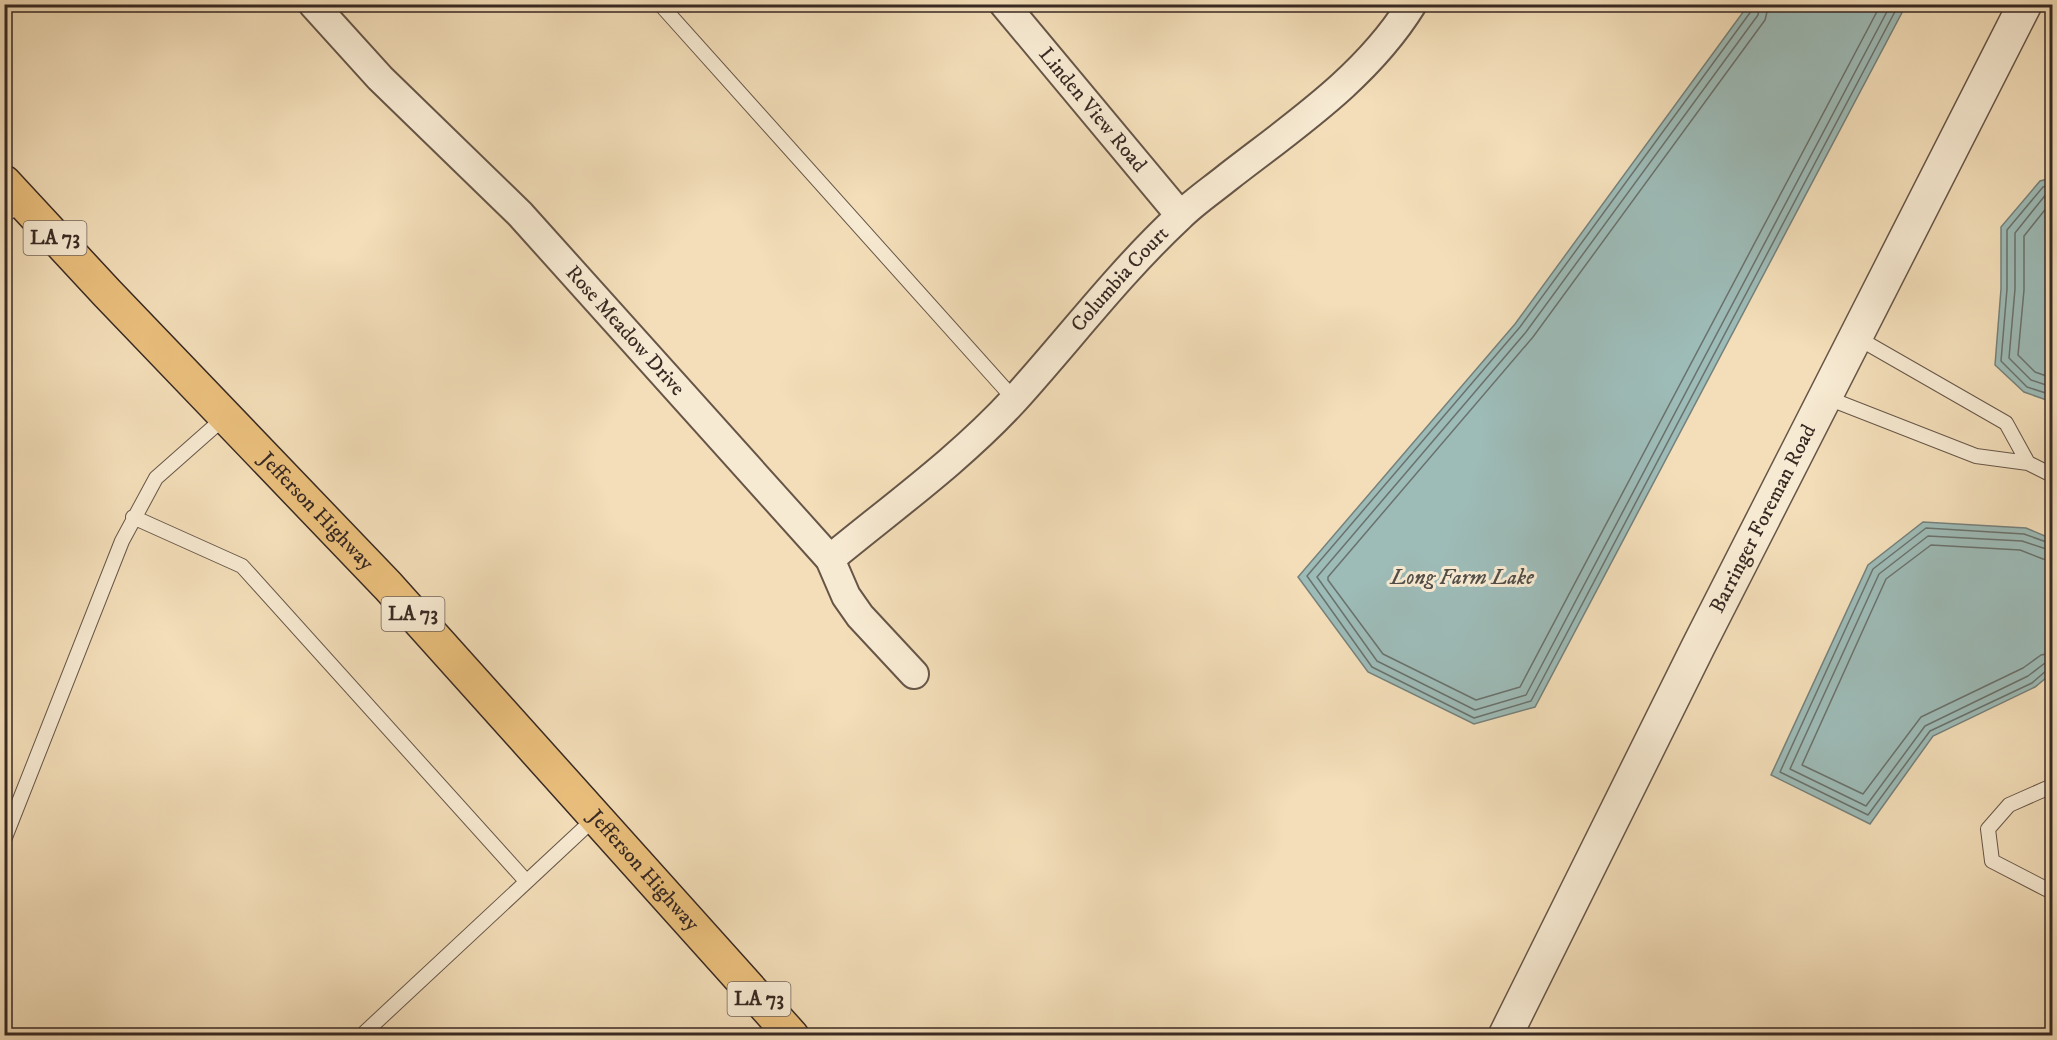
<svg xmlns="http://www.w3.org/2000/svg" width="2057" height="1040" font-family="'IM FELL DW Pica',serif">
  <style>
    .water { fill: #9dbbb7; stroke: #75817c; stroke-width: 1.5 }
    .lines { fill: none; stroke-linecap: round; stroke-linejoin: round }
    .shore { stroke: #6a726d; stroke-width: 1.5 }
    .service-casing { stroke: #675648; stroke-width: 16 }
    .minor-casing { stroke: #675648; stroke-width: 32 }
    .tertiary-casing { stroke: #675648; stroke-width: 36 }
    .primary-casing { stroke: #382923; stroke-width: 36 }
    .service { stroke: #f7ead2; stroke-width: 14 }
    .minor { stroke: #f7ead2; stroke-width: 28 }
    .tertiary { stroke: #f7ead2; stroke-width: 33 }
    .primary { stroke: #eabf7c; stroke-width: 33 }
    .labels { text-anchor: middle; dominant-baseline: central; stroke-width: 6; stroke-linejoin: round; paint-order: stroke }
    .shield { fill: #f7ead2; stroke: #716358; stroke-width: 1.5 }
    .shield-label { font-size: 20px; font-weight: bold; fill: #382923 }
    .street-label { font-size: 21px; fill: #382923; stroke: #f7ead2 }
    .water-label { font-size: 22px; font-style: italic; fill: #514e48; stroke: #f7ead2 }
  </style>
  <rect width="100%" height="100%" fill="#f3deb9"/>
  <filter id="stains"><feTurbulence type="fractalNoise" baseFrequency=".00333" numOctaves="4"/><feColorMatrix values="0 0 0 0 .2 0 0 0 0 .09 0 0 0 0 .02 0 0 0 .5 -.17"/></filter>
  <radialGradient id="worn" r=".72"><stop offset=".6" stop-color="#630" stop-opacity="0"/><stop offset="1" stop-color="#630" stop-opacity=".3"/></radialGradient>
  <path class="water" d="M1749,4l157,1 -371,702 -61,17 -106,-52 -70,-95 217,-253z
    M2052,178v224l-28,-10 -29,-27 6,-76v-62l39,-46z
    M1923,522l103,6 26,11v134l-17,14 -102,49 -63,88 -99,-49 97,-210z"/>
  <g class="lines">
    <path class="shore" d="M1753,4l-1,6 -232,317 -213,249 65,91 102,51 57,-17 368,-697
      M1760,4l-2,11 -232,317 -209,245 60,84 98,49 51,-15 365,-691
      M1769,4l-4,16 -232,317 -205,240v3l55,74 93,46 44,-13 361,-683
      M2052,184l-9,3 -36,43v59l-6,72 26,26 25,8
      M2052,192l-5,1 -32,40v56l-6,69 22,22 21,7
      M2052,201l-28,35v54l-6,65 17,17 17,6
      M2052,544l-28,-10 -98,-6 -53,41 -93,203 88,43 62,-84 102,-48 15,-13 5,-1
      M2052,551l-30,-10 -94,-5 -49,38 -89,195 76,37 59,-80 103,-50 17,-13 7,-1
      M2052,560l-9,-1 -23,-9 -89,-5 -45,34 -84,186 61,29 58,-77 102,-49 18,-13 11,-2"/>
    <defs>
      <path id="service" d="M660,4l354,395
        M4,216l18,-14
        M1825,397l151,59 52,7 -22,-40 -150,-86
        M2028,463l24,12
        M133,517l109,49 284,315
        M2052,786l-43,19 -21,24 4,32 60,31
        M4,840l118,-299 34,-63 69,-61
        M361,1036l235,-219"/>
      <g id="minor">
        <path id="s1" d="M313,4l67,74 140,136 310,345 16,37 14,20 54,58"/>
        <path id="s2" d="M1004,4l176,211"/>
        <path id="s3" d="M830,559c63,-52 130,-100 185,-160 55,-61 104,-126 164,-182 15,-15 33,-27 49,-40 67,-52 139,-100 184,-173"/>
      </g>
      <g id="tertiary">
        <path id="s4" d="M1505,1036l193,-389 327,-643"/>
      </g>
      <g id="primary">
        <path id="s5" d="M4,182l103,111 281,293 404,450"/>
      </g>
    </defs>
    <use href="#service" class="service-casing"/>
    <use href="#minor" class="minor-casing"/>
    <use href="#tertiary" class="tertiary-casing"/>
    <use href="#primary" class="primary-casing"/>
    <use href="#service" class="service"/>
    <use href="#minor" class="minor"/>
    <use href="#tertiary" class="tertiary"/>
    <use href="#primary" class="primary"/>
  </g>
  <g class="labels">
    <g class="shield">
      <rect x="23.5" y="221" width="63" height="34" rx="4.5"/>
      <rect x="381.5" y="597" width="63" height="34" rx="4.5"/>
      <rect x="727.5" y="982" width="63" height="34" rx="4.5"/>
    </g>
    <g class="shield-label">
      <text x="55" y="238">LA 73</text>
      <text x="413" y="614">LA 73</text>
      <text x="759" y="999">LA 73</text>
    </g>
    <g class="street-label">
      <text stroke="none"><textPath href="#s2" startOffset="138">Linden View Road</textPath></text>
      <text stroke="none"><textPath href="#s3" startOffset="404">Columbia Court</textPath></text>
      <text stroke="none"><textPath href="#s1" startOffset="452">Rose Meadow Drive</textPath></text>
      <text stroke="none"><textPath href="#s5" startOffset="454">Jefferson Highway</textPath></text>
      <text stroke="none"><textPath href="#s4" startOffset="578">Barringer Foreman Road</textPath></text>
      <text stroke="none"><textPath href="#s5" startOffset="940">Jefferson Highway</textPath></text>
    </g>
    <g class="water-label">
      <text x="1462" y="577">Long Farm Lake</text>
    </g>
  </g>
  <rect width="2057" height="1040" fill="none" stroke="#f3deb9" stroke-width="24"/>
  <rect x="6" y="6" width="2045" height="1028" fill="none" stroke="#382923" stroke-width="3"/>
  <rect x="12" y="12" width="2033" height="1016" fill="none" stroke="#382923" stroke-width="1.5"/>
  <rect width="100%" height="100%" filter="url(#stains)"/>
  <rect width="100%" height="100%" fill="url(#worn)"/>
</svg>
